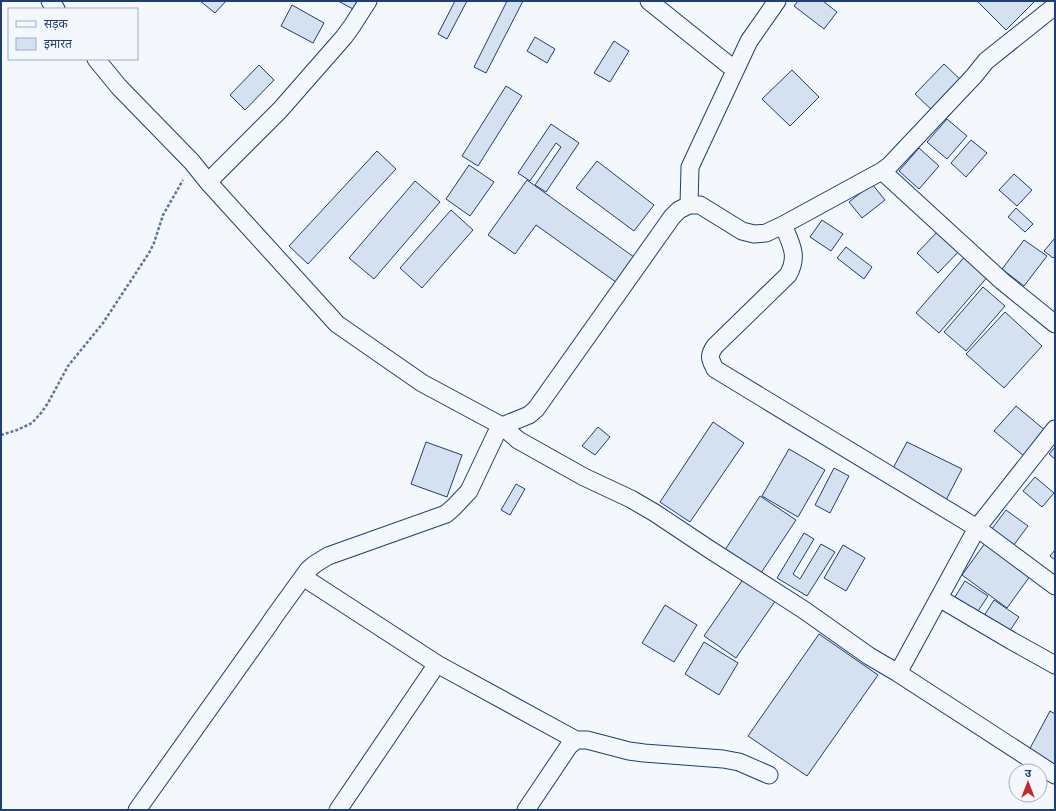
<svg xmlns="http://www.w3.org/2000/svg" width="1056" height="811" font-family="Raleway,'Noto Sans Devanagari',sans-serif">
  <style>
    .building { fill: #d5e0f0; stroke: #1d3f73 }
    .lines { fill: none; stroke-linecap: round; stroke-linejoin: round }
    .minor-casing { stroke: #1d3f73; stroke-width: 19 }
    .path { stroke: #5e769c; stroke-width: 2.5; stroke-dasharray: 3 2; stroke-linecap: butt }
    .minor { stroke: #f4f7fb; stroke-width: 17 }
  </style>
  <rect width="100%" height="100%" fill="#f4f7fb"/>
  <path class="building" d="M200,1h26l-11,12z
    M338,1h19l-4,8z
    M455,1h12l-20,38 -9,-5z
    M507,1h16l-37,72 -12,-6z
    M798,1h25l14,11 -13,17 -30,-23z
    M977,1h58l-29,29z
    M292,5l32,18 -11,20 -32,-17z
    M535,37l20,12 -8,14 -20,-12z
    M614,41l15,10 -19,31 -16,-9z
    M944,64l20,19 -29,30 -20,-19z
    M259,65l15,15 -29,30 -15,-15z
    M792,70l27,27 -29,29 -28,-27z
    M506,86l16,10 -44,70 -16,-10z
    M947,119l20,17 -20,23 -20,-17z
    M551,124l28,19 -33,49 -11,-7 26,-38 -5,-4 -26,38 -12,-8z
    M971,140l16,13 -21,24 -15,-14z
    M919,148l20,18 -20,23 -20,-18z
    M377,151l19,18 -88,95 -19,-18z
    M597,161l57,44 -20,26 -58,-43z
    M469,165l25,17 -24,34 -24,-17z
    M1014,174l18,16 -15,16 -18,-16z
    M527,180l111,80 -18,25 -84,-60 -21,29 -27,-19z
    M415,181l25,21 -66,77 -25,-21z
    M872,184l13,16 -23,18 -13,-16z
    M1016,208l17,16 -8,8 -17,-15z
    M451,210l22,20 -51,58 -22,-20z
    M822,220l21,14 -12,17 -21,-14z
    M942,227l21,20 -25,26 -21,-20z
    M1055,238v18l-2,2 -9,-7z
    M1024,240l23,16 -23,30 -22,-17z
    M846,247l26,20 -8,12 -27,-21z
    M967,254l23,20 -51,59 -23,-20z
    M983,287l22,19 -39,45 -22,-19z
    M1005,312l37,34 -38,42 -38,-34z
    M1016,406l30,25 -22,25 -30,-25z
    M713,422l31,21 -54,79 -30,-20z
    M598,427l12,10 -15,18 -13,-9z
    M426,442l36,13 -15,42 -36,-13z
    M907,442l55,27 -16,31 -55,-28z
    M1055,447v12l-6,-5z
    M789,449l36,21 -27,47 -36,-21z
    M834,468l15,8 -19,37 -15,-8z
    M1035,477l19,16 -12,14 -19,-16z
    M516,484l9,5 -15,26 -9,-5z
    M760,496l36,24 -37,56 -36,-23z
    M1006,510l22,16 -15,20 -22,-16z
    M804,533l10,6 -21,35 7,5 21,-35 14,8 -28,44 -30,-18z
    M988,539l45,33 -26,36 -45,-33z
    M843,545l22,13 -19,33 -22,-13z
    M1055,550v10l-5,-4z
    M746,575l32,22 -42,61 -32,-22z
    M965,581l23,15 -12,18 -23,-14z
    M994,600l25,17 -12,18 -25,-16z
    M665,605l32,20 -23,37 -32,-19z
    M819,634l59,41 -71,101 -59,-40z
    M704,642l34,21 -19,32 -34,-21z
    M1050,711l5,3v51l-27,-13z"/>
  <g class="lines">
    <defs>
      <path id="minor" d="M50,1l6,8
        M649,1l86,69
        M96,59l23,28 73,75 16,20 129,142 85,59 80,43 16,14 66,37 47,22 24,14 54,36 95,61 65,46 29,17 157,102
        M882,171l120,110 53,43
        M208,182l72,-72 64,-73 8,-11 16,-25
        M689,205l1,-38 59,-126 28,-40
        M783,225c8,19 16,31 5,50l-73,71c-7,10 -5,13 0,23l262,159 78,58
        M303,577l134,87 139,76
        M939,598l73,43 43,24
        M898,673l79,-145 78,-99
        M137,810l131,-184 6,-9 34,-47 7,-6 13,-8 118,-42 8,-7 15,-16 27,-57 6,-8 27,-11 7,-6 136,-192 7,-7 10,-5h11l42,26 12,3 12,-1 17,-8 99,-54 7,-5 85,-90 12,-15 69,-55
        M338,810l99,-146
        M526,810l43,-64 7,-6h11l42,11 15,2 79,6 16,3 30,13"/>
    </defs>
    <use href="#minor" class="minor-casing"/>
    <path class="path" d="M1,435l16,-5 15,-7 9,-10 7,-10 20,-37 35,-43 46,-70 5,-10 9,-28 20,-35"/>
    <use href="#minor" class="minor"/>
  </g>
  <rect width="1056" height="811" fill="none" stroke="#1d3f73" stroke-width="4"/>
  <rect x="8" y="8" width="130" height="52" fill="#f4f7fb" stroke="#9eadc5"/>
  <rect x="16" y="21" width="20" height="6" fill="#f4f7fb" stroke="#9eadc5"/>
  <text x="44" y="28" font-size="12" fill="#1d3f73">सड़क</text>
  <rect x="16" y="38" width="20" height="12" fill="#d5e0f0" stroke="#9eadc5"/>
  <text x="44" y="48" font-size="12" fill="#1d3f73">इमारत</text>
  <g transform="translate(1028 783)"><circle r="19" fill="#f4f7fb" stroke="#9eadc5"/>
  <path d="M0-3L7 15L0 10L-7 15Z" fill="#c62828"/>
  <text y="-6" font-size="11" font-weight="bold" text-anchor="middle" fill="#1d3f73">उ</text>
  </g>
</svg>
